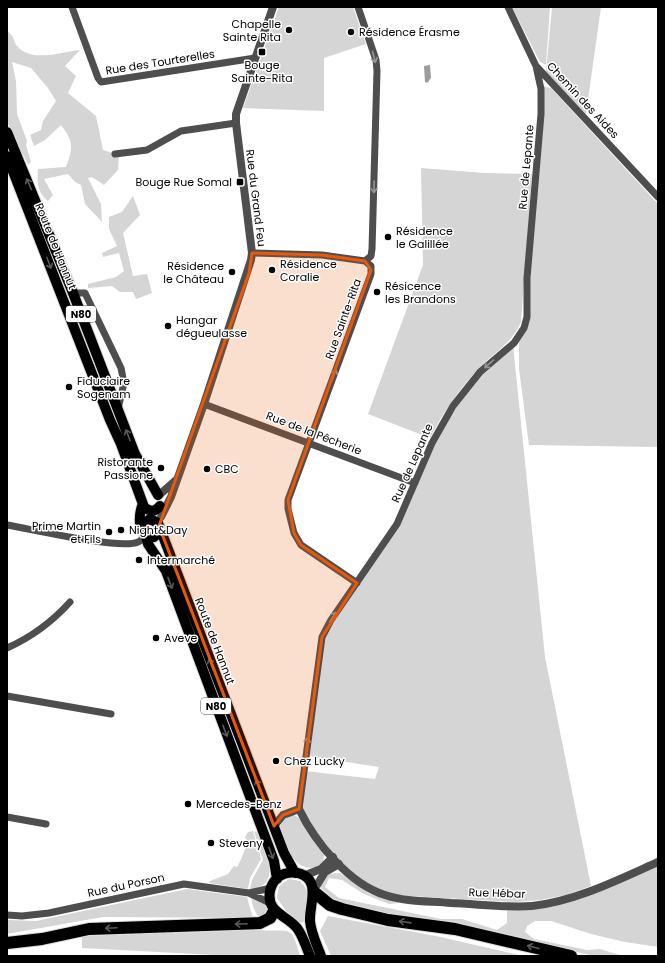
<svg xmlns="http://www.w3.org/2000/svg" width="665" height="963" font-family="Poppins,sans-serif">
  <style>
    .green { fill: #d5d5d5 }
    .water { fill: #9c9c9c }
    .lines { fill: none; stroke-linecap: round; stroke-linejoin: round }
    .primary-casing { stroke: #dbdbdb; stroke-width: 12 }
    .motorway-casing { stroke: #dbdbdb; stroke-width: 14 }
    .minor { stroke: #4e4e4e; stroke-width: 7 }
    .tertiary { stroke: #4e4e4e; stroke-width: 8 }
    .primary { stroke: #000; stroke-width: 10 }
    .motorway { stroke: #000; stroke-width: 12 }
    .oneway { stroke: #959595 }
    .oneway2 { stroke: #595959 }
    .marked { fill: #e8590c; fill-opacity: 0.2; stroke: #e8590c; stroke-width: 3; stroke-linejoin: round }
    .poi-dot { fill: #000; stroke: #fff; stroke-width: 1.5 }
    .labels { text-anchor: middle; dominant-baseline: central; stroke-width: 3; stroke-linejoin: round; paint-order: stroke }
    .shield { fill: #fff; stroke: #4c4c4c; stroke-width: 1 }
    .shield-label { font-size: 10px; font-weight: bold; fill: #000 }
    .poi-label { font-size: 11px; fill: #000; stroke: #fff; text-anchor: start }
    .street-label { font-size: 11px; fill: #000; stroke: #fff }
  </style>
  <rect width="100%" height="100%" fill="#fff"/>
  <path class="green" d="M279,7h74l13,37 -42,14v53l-81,-3z
    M512,7h38l-4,58 -6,-3z
    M552,7h49l-15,107 -40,-42z
    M7,31c9,7 5,8 10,15 14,17 44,6 63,4l-15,16 11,10 -8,17 28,23 7,34 16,5 -1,15 -14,15 -12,-8 -4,1 13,26 1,18 -17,-18 -4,-19 -6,-3 -7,-8 -24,5 9,16 -5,6c-11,-9 -11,-18 -10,-32l28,-2c7,-19 8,-25 -5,-42l-16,15 -11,6 -4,-11 11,-5 2,-9 13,-20 -8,-13 -17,-20 -19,-6 4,19 1,33 10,27 -1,4 5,17 -3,3 -4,-9 -5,-5 -12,-30z
    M543,86l8,2 107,116v243l-129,-2 -10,-76v-30l8,-15z
    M421,168l63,5 48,1 -11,148c-9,21 -26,30 -41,45 -20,21 -37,46 -50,71l-62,-24 55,-149z
    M133,196l7,19 -17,18 10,43 14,-2 5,19 -16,6 -3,-7h-13l-8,-6 -24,2v-4l28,-7 8,-6 -5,-18 -16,4 -1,-4 15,-7 -8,-17v-12l13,-5z
    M513,345l32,312 46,229 -25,9 -26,5 -24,2 -108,-6 -23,-4 -25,-12 -19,-17 -31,-39 -8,-15 3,-38 70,8 4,-12 -71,-11 15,-112 4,-15 73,-105 33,-77 19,-33 17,-25 20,-23z
    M293,814l7,5 25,34 -3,12c-20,9 -31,-6 -38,-24 -2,-4 -5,-9 -4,-14 2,-7 7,-10 13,-13z
    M253,831l8,28 -11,19 -2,11 -39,-6 1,-2 18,-7 6,-8 3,1c4,-7 12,-23 8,-30l3,-5z
    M254,831l5,2c7,19 24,53 -9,56l2,-9 11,-20z
    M658,866v81l-33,-5 -34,-8 -40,-13h-16l-8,5 -2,6 9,7 53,11 13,-1 23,7h-29l-89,-21 -119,-20 -51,-14 -16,-15 8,-12 13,-1 30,21 30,9 -11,1 -25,-10 -22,-14 -13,-2 -4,9 14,11 102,21h21l35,11 10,-7v-13l40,-4z
    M289,879l11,2c12,11 8,25 6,40l-6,2 -14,-12 -9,-13 2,-12z
    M187,889l60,8 6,21 -150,-1 -96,17v-14l29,1z
    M251,897l15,7 1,4 -2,8 -7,1 -5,-10z
    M328,916l108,20 87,20h-192l-11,-25z
    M259,930c31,3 32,-8 41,26h-66l-152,-8v-12z"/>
  <path class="water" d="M430,65l1,13 -4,5 -2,-1 -1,-16z"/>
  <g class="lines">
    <defs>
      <path id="primary" d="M7,132l66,161 62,161 23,41
        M7,156l103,264 11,24 23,63c6,5 11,5 16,-1
        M143,504c-5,10 -6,36 11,33l5,-5v-4
        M142,525l8,-6 8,4 126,330 11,20
        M146,537l2,7 18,27 108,290 3,18
        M310,956c-4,-9 -7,-20 -13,-28 -10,-13 -31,-15 -27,-37 1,-5 3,-9 7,-13 6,-5 14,-6 21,-5 24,6 11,32 12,48 1,12 7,24 11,35"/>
      <path id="motorway" d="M314,892l16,13 12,4 46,11 67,9 116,27
        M7,943l35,-4 47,-10 171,-6 10,-5 4,-7"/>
    </defs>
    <use href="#primary" class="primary-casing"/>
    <use href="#motorway" class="motorway-casing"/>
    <path class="minor" d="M72,7l26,71 3,4 154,-24
      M358,7l18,53 1,11 -5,178 -1,7 -6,5
      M508,7l28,59 122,131
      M115,154l32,-4 34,-19 55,-8
      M252,253l70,2 43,6
      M73,293h12l36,75 3,15 -6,26
      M204,404l211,79
      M7,525c24,4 113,25 131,17 3,-1 5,-4 7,-6
      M357,583l-56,-38 -7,-12 -6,-24v-9l83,-226v-8l-6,-5
      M7,648c25,-11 44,-25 63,-46
      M7,696l104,18
      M299,809l23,-172 9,-17 66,-96 35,-81 21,-37 27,-34 34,-29 10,-15 3,-11v-39l14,-164v-25l-5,-23
      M7,817l39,7
      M249,893l22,-5
      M7,915l15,1 27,-3 135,-29 65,9 21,10"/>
    <path class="tertiary" d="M158,496l17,-15
      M161,517l10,-20 33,-93 47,-144 1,-7 -16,-130v-9l37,-107
      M274,826l9,-11 16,-6c16,33 50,75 86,86 21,7 44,6 66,8 27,1 55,5 81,3 42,-4 88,-27 126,-44
      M308,874l13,-5 12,-12
      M317,885l8,-13 14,-8"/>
    <use href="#primary" class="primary"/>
    <use href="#motorway" class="motorway"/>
  </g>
  <defs><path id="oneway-shaft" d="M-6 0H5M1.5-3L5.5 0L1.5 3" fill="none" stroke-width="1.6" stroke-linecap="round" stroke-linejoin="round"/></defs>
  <g class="oneway">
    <use href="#oneway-shaft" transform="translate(374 57) rotate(75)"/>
    <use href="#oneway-shaft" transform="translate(374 187) rotate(91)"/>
    <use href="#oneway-shaft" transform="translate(489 364) rotate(138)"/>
    <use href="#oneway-shaft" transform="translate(334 375) rotate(-70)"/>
    <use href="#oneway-shaft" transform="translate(333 617) rotate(-57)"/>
    <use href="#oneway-shaft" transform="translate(307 743) rotate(-83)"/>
  </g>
  <g class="oneway2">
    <use href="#oneway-shaft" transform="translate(29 184) rotate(-113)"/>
    <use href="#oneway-shaft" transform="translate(49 263) rotate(69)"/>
    <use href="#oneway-shaft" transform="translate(128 435) rotate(-111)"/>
    <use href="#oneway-shaft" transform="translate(170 583) rotate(70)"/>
    <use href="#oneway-shaft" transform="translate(211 664) rotate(-111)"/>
    <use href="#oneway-shaft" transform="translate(225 731) rotate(70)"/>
    <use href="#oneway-shaft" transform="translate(258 785) rotate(-111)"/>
    <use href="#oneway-shaft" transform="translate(271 853) rotate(70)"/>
    <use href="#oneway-shaft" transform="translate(405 922) rotate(-172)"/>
    <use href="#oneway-shaft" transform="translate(241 924) rotate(178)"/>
    <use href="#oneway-shaft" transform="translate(111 928) rotate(177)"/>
    <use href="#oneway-shaft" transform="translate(533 947) rotate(-166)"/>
  </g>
  <path class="marked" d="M252,253l70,2 43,6 6,9 -83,230 6,33 7,12 56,38 -35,54 -23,172 -16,6 -9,11 -115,-300 90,-253z"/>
  <g class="poi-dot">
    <circle cx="289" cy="30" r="4"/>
    <circle cx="351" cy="32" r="4"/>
    <rect x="258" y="48" width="8" height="8" rx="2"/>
    <rect x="236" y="178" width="8" height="8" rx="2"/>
    <circle cx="388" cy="237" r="4"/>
    <circle cx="272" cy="270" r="4"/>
    <circle cx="232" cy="272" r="4"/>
    <circle cx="377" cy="292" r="4"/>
    <circle cx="168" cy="326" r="4"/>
    <circle cx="69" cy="387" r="4"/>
    <circle cx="161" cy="468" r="4"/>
    <circle cx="207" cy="469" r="4"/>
    <circle cx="121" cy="530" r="4"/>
    <circle cx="109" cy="532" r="4"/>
    <circle cx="139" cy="560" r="4"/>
    <circle cx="156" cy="638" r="4"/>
    <circle cx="276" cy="761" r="4"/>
    <circle cx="188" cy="804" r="4"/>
    <circle cx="211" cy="843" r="4"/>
  </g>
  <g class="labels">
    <g class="shield">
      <rect x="66" y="306" width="30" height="16" rx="3"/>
      <rect x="201" y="698" width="30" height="16" rx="3"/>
    </g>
    <g class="shield-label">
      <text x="81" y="314">N80</text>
      <text x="216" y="706">N80</text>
    </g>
    <g class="poi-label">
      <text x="281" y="24" text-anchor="end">Chapelle<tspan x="281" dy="13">Sainte Rita</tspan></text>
      <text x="359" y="32">Résidence Érasme</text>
      <text x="262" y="65" text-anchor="middle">Bouge<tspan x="262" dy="13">Sainte-Rita</tspan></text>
      <text x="232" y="182" text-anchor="end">Bouge Rue Somal</text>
      <text x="396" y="231">Résidence<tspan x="396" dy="13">le Galillée</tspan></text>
      <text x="280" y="264">Résidence<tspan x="280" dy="13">Coralie</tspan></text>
      <text x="224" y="266" text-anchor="end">Résidence<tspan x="224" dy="13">le Château</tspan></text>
      <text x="385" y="286">Résicence<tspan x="385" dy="13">les Brandons</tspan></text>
      <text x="176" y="320">Hangar<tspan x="176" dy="13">dégueulasse</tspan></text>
      <text x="77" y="381">Fiduciaire<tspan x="77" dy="13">Sogenam</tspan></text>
      <text x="153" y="462" text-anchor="end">Ristorante<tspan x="153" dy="13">Passione</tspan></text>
      <text x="215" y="469">CBC</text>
      <text x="101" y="526" text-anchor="end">Prime Martin<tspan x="101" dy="13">et Fils</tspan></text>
      <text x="129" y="530">Night&amp;Day</text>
      <text x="147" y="560">Intermarché</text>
      <text x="164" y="638">Aveve</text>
      <text x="284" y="761">Chez Lucky</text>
      <text x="196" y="804">Mercedes-Benz</text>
      <text x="219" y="843">Steveny</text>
    </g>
    <g class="street-label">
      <text transform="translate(160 62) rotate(-9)">Rue des Tourterelles</text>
      <text transform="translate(583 100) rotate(47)">Chemin des Aides</text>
      <text transform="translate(526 167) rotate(-85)">Rue de Lepante</text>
      <text transform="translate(256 198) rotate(83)">Rue du Grand Feu</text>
      <text transform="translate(56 246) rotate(68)">Route de Hannut</text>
      <text transform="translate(343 319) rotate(-70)">Rue Sainte-Rita</text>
      <text transform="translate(314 433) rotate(21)">Rue de la Pêcherie</text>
      <text transform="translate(412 463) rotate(-66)">Rue de Lepante</text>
      <text transform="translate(215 641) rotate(69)">Route de Hannut</text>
      <text transform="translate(126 885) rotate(-12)">Rue du Porson</text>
      <text transform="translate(497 893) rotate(2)">Rue Hébar</text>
    </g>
  </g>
  <rect width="665" height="963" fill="none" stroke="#000000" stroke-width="16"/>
</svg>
